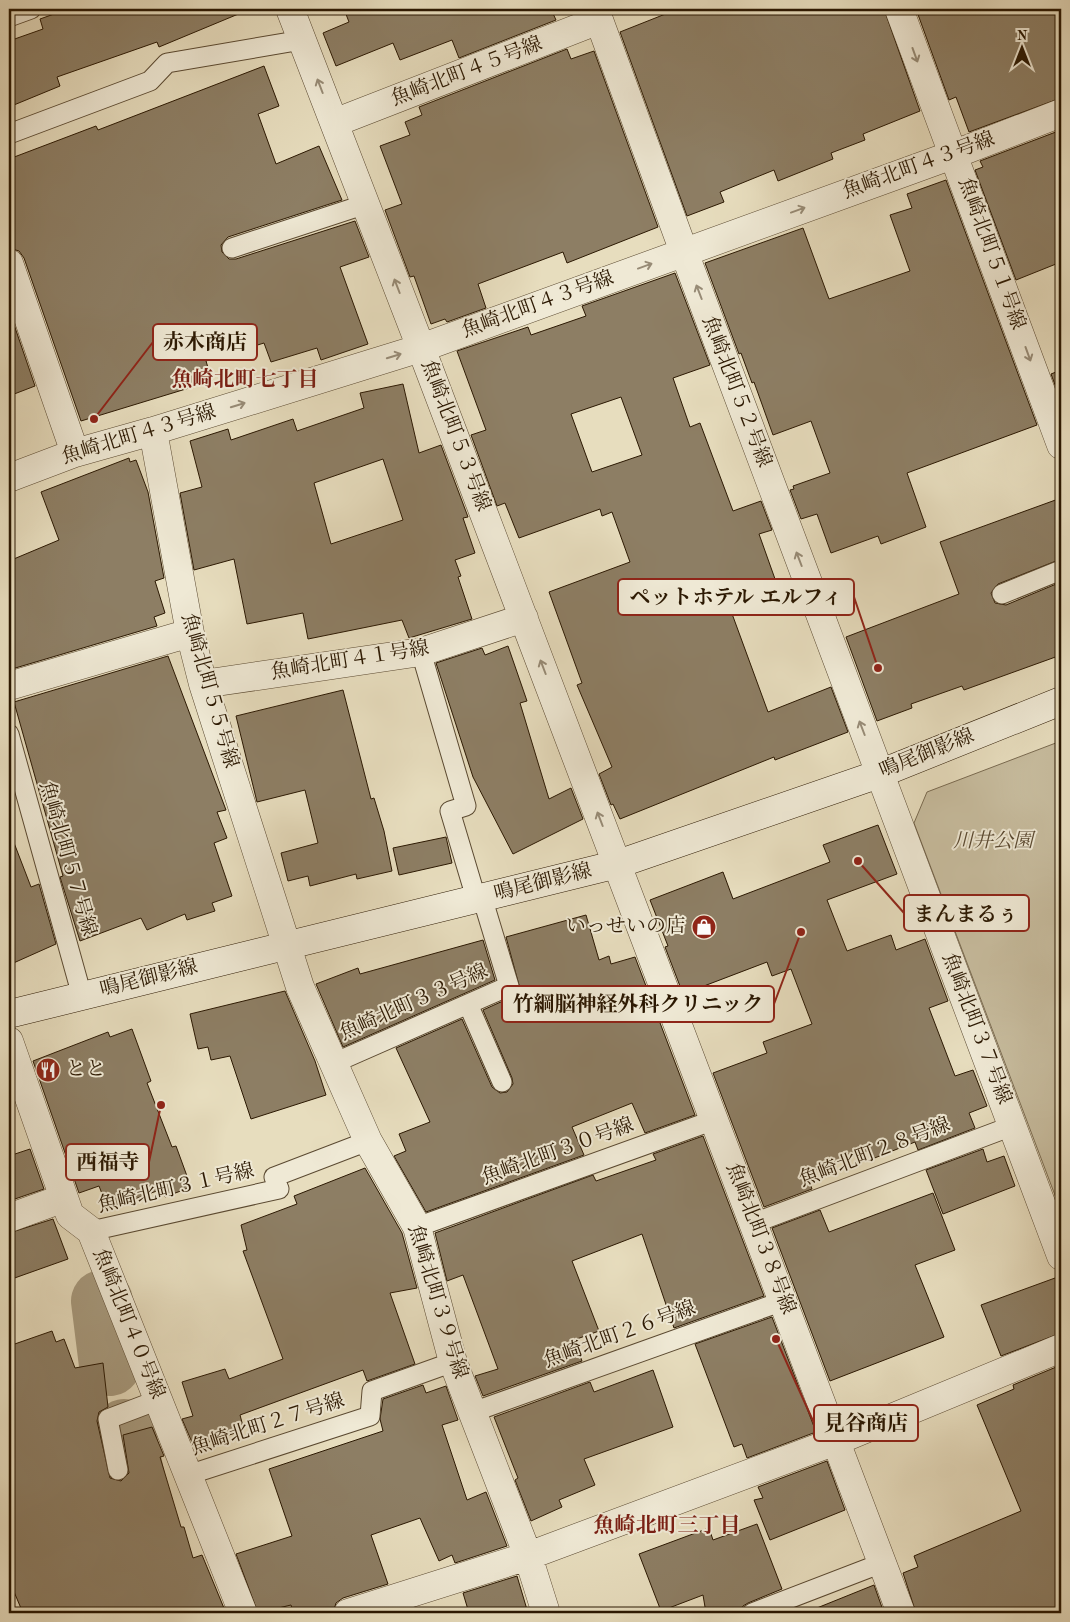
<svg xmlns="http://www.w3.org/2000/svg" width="1070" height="1622" font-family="'Old Standard TT','Noto Serif JP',serif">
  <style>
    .green { fill: #c7bc9e; stroke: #796a50 }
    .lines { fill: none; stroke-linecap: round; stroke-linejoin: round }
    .river { stroke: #a79a7e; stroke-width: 62 }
    .building { fill: #8d7e64; stroke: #2b1802; fill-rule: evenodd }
    .lane-casing { stroke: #5a4931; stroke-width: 21 }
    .street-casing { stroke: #5a4931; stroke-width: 29 }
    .secondary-casing { stroke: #2b1802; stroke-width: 29 }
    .lane { stroke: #efe9d5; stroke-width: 19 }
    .street { stroke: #efe9d5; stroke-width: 28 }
    .secondary { stroke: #efe9d5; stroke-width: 28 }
    .oneway { stroke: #978b76 }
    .labels { text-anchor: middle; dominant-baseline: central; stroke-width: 4; stroke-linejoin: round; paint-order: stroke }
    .street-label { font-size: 20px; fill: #2b1802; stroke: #efe9d5 }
    .park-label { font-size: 20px; font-style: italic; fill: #5a4931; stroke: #efe9d5 }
    .poi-label { font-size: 20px; fill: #2b1802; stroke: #efe9d5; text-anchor: end }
    .neighbourhood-label { font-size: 21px; font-weight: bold; fill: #7a1f14; stroke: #efe9d5 }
    .leader { fill: none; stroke: #8f2418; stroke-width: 2 }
    .callout-dot { fill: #8f2418; stroke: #efe9d5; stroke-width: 2 }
    .callout { fill: #efe9d5; stroke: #8f2418; stroke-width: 2 }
    .callout-label { font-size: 21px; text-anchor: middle; font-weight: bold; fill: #2b1802 }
  </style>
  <rect width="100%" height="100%" fill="#e7ddbe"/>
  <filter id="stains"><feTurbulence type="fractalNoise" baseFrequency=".004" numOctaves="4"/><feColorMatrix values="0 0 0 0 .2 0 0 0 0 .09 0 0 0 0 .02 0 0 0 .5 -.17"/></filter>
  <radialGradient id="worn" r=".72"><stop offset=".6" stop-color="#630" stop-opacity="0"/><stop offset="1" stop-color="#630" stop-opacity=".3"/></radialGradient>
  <path class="green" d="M1061,741v470l-147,-388 13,-31z"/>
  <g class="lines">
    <path class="river" d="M102,1301l8,64
      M124,1430l28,134 14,49"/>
  </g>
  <path class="building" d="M68,9h179l1,1 -89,37 -2,-5 -100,35 3,9 -51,21v-66l34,-12 -3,-10z
    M344,9h207l5,11 -97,38 -7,-18 -52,20 -7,-17 -57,23 -13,-33 26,-11z
    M678,9h206l36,102 -57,23 2,6 -34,13 2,6 -55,22 -4,-11 -54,22 4,10 -37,14 -67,-184z
    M916,9h145v89l-92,34 -13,-35 -7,3z
    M567,49l4,10 23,-8 64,176 -91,36 -4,-11 -85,32 8,24 -39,14 -2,-3 -14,5 -17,-48 -4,1 -25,-67 17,-6 -22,-58 30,-11 -5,-13 17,-7 -3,-8z
    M264,66l15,40 -21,8 18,50 43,-18 23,54 -114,37 -7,8 1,7 7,7h7l119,-38 14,36 -29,10 28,77 -47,16 -4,-12 -46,14 -7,-19 -58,18 6,20 -131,40 -57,-163 -5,-7 -10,-3v-89l87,-33 2,4z
    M1061,130v132l-45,18 -41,-110 8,-3 -3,-6z
    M946,180l91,245 -130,48 19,54 -45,17 -3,-8 -47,17 -14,-39 -16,5 -11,-29 4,-1 -1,-3 37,-13 -19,-52 -38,14 -19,-53 -2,1 -11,-30 -2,1 -34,-91 98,-35 26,71 81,-28 -20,-56 22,-7 -5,-14z
    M675,273l35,92 -37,13 17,49 10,-4 33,88 28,-10 11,29 -13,4 21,59 -49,18 37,101 63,-25 17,45 -73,28 -1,-3 -154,62 -7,-15 -2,1 -12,-31 13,-7 -35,-82 5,-2 -33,-91 81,-30 -18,-50 -10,4 -2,-7 -81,29 -14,-35 -8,3 -26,-71 15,-5 -29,-79 71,-24 3,8 55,-19 -4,-10zM621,397l21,58 -50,17 -21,-58z
    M9,310l26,76 -26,10z
    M1061,370v31l-10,-27z
    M403,384l16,69 22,-8 27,72 -5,1 12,35 -20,7 6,16 -3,1 14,42 -63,19 -7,-18 -94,19 -5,-26 -56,11 -13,-65 -40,11 -14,-77 22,-6 -12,-46 38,-12 3,11 62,-21 4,12 67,-23 -4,-15zM383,459l20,61 -72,24 -17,-61z
    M129,458l1,4 6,-2 12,32 16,86 -9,3 10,32 -11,4 3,9 -145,43 -3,-9v-99l50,-21 -18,-48z
    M1061,498v61l-63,25 -7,9 4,10 11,2 55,-23v73l-97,35 -2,-4 -51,18 1,4 -35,13 -31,-84 113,-43 -19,-52z
    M508,646l19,55 -7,2 29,96 22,-11 12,31 -70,35 -40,-77 -37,-114 46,-15 3,7z
    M168,656l58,154 -9,2 10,26 -13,5 18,53 -20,7 3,8 -28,9 -2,-6 -38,16 -6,-12 -61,23 -20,-64 3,-1 -49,-174z
    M343,690l28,109 3,-1 10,33 8,40 -35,8 -1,-5 -46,12 -2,-10 -20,5 -7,-28 37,-10 -13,-53 -48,12 -21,-86z
    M878,825l19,49 -70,26 20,51 44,-16 5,15 29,-11 23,62 -19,7 26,68 18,-6 14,36 -18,7 6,15 -57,22 -3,-8 -43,17 -3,-9 -63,23 6,16 -48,18 -51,-134 54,-20 -4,-11 49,-18 -21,-55 -19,7 -5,-14 -84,32 -18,-47 3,-1 -18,-46 73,-28 10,27 97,-37 -7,-17z
    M11,835l20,52 8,-3 17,60 -47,21v-129z
    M446,837l6,26 -53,12 -6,-27z
    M586,915l13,45 10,-4 2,8 24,-7 60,158 -50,18 -13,-30 -60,24 12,28 -158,57 -32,-56 12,-5 -7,-17 31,-12 -34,-74 66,-29 30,68 8,6 7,-1 6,-8 -1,-6 -29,-68 31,-14 6,-7 -14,-52z
    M483,940l12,40 -152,67 -27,-63 42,-16 2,6z
    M285,991l30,70 11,34 -75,24 -21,-63 -19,4 -3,-13 -10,2 -8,-35z
    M132,1029l19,52 -4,2 25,64 4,-1 15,41 -26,10 -3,-8 -54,20 -9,-23 -20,7 -46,-132 75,-29 2,5z
    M703,1136l61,160 -90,32 -32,-94 -70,27 27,70 -25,9 8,21 -99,35 -8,-20 23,-7 -35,-94 -16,6 -12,-48 158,-58 3,6 60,-21 -3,-6z
    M30,1149l14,40 -35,12v-45z
    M983,1149l4,13 17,-6 11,30 -72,28 -17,-44z
    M365,1168l37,65 15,55 -27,5 25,71 -48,17 -4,-11 -123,45 4,15 -50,17 -12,-28 11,-3 -11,-34 43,-13 4,10 54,-20 -40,-108 4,-1 -6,-25 56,-21 -3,-8z
    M933,1193l22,57 -40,15 29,72 -114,44 -58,-153 48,-18 9,22z
    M53,1219l15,40 -59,21v-47z
    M1055,1278l6,16v39l-60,23 -20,-51z
    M772,1317l44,115 -69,26 -5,-14 -8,3 -39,-103z
    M52,1331l4,11 8,-3 11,29 28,-5 5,44 -9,5 -2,9 13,57 11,3 8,-8 -6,-38 29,-8 12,29 -4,1 21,70h3l9,31 9,-3 24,58h-203l-14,-33v-234z
    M1061,1365v248h-145l-13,-40 15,-6 -4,-11 107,-45 -44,-106 37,-16 -1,-4z
    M653,1370l20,57 -89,32 11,26 -36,15 3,7 -31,14 -16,-41 3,-2 -24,-61 96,-35 4,10z
    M423,1385l3,8 20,-7 12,34 -16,5 25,75 19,-8 21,54 -52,17 -3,-8 -13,6 -19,-43 -49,17 17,49 -45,14 -7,5 -3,10h-40l-2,-8 -33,8 -22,-59 56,-18 -23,-67 114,-38 -3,-12 3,-20z
    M827,1461l18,49 -75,30 -16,-40 9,-2 -5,-11z
    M757,1524l25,65 -34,14 -5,3 -2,7h-35l-3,-18 -42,16 -22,-57 70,-26 4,12z
    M517,1576l11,37h-59l-6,-20z
    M874,1585l10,28h-77v-1z"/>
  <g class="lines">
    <defs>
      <path id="lane" d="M9,17l22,-8
        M9,134l141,-53 17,-18 135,-23
        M232,248l134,-44
        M1002,594l59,-24
        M421,652l45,154 -16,5 26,87
        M9,734l73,262
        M468,1004l34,78
        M334,1063l175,-77 -27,-89
        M754,1223l258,-97
        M417,1227l297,-107
        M91,1231l188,-42 -5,-12 94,-36
        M473,1412l310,-111
        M118,1470l-10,-51 50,-19
        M188,1475l182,-59 2,-25 81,-29
        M752,1613l130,-50"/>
      <path id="street" d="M290,9l131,339 480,1265
        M595,9l89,243 377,1004
        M899,9l162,436
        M334,123l265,-103
        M9,263l66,190
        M153,431l37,202 13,51 97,303 68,154 49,86 36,135 75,194 18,57
        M9,478l66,-25 78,-22 268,-83 534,-194 106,-41
        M203,684l218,-32 103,-34
        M9,686l181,-53
        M9,1041l61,174 21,16 152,382
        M9,1218l55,-20
        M348,1613l180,-57 308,-115 225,-93"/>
      <path id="secondary" d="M9,1014l609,-150 261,-90 182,-73"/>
    </defs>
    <use href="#lane" class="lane-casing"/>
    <use href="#street" class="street-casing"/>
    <use href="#secondary" class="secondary-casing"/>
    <use href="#lane" class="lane"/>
    <use href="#street" class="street"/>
    <use href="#secondary" class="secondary"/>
  </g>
  <defs><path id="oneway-shaft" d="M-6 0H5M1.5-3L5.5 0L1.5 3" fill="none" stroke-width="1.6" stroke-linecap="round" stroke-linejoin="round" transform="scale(1.25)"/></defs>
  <g class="oneway">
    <use href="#oneway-shaft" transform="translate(915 55) rotate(70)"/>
    <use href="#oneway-shaft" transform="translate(320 86) rotate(-111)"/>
    <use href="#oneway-shaft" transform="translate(798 210) rotate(-20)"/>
    <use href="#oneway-shaft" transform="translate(645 266) rotate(-20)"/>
    <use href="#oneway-shaft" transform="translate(397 286) rotate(-111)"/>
    <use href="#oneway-shaft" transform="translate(699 292) rotate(-111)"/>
    <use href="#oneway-shaft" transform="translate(1028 354) rotate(70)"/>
    <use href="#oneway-shaft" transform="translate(394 356) rotate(-17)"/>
    <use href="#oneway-shaft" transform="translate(238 405) rotate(-17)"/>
    <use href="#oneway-shaft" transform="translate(799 559) rotate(-111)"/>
    <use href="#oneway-shaft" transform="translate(543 667) rotate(-111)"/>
    <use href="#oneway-shaft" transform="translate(862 728) rotate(-111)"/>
    <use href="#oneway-shaft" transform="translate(600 819) rotate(-111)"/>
  </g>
  <defs>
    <symbol id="shop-disc" viewBox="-11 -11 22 22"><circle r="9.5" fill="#8f2418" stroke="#efe9d5"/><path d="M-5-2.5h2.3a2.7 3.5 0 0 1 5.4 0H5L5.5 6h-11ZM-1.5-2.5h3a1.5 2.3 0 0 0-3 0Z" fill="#fff"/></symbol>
    <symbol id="restaurant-disc" viewBox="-11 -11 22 22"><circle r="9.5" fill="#8f2418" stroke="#efe9d5"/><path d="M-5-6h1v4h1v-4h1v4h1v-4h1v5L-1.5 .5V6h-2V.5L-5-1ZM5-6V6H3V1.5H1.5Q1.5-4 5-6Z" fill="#fff"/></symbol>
  </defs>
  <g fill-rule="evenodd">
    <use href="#shop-disc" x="690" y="913" width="28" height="28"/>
    <use href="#restaurant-disc" x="34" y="1056" width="28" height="28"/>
  </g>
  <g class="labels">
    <g class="street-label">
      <text transform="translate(467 72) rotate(-21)">魚崎北町４５号線</text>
      <text transform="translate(919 166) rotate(-20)">魚崎北町４３号線</text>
      <text transform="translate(991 254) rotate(70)">魚崎北町５１号線</text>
      <text transform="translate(538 305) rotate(-20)">魚崎北町４３号線</text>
      <text transform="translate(736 392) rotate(69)">魚崎北町５２号線</text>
      <text transform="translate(139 435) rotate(-17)">魚崎北町４３号線</text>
      <text transform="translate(455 436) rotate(69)">魚崎北町５３号線</text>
      <text transform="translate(350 661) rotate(-9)">魚崎北町４１号線</text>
      <text transform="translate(209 691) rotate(74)">魚崎北町５５号線</text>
      <text transform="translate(927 754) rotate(-22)">鳴尾御影線</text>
      <text transform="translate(67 859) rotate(74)">魚崎北町５７号線</text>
      <text transform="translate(543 883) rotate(-14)">鳴尾御影線</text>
      <text transform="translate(149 979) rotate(-14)">鳴尾御影線</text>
      <text transform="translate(414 1003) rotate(-24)">魚崎北町３３号線</text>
      <text transform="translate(976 1029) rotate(69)">魚崎北町３７号線</text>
      <text transform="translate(558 1152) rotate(-20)">魚崎北町３０号線</text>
      <text transform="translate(875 1153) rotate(-21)">魚崎北町２８号線</text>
      <text transform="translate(176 1189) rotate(-13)">魚崎北町３１号線</text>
      <text transform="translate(760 1239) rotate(69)">魚崎北町３８号線</text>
      <text transform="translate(437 1302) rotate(73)">魚崎北町３９号線</text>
      <text transform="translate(128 1324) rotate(68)">魚崎北町４０号線</text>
      <text transform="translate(620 1335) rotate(-20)">魚崎北町２６号線</text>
      <text transform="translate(268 1425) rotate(-18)">魚崎北町２７号線</text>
    </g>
    <g class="park-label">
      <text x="993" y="842">川井公園</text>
    </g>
    <g class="poi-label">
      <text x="686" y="927">いっせいの店</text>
      <text x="66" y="1070" text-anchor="start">とと</text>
    </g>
    <g class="neighbourhood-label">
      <text x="245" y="380">魚崎北町七丁目</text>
      <text x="667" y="1526">魚崎北町三丁目</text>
    </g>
  </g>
  <path class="leader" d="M94 419L153 342M878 668L854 597M858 861L904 913M801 932L774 1004M161 1105L149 1162M776 1339L814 1423"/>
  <g class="callout-dot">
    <circle cx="94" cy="419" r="5"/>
    <circle cx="878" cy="668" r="5"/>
    <circle cx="858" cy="861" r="5"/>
    <circle cx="801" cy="932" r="5"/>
    <circle cx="161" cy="1105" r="5"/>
    <circle cx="776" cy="1339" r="5"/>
  </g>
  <g class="callout">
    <rect x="153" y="324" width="104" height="36" rx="5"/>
    <rect x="618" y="579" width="236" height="36" rx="5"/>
    <rect x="904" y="895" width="125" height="36" rx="5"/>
    <rect x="502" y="986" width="272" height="36" rx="5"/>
    <rect x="66" y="1144" width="83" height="36" rx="5"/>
    <rect x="814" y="1405" width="104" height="36" rx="5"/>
  </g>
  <g class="callout-label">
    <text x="205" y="349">赤木商店</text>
    <text x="736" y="604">ペットホテル エルフィ</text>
    <text x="966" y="921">まんまるぅ</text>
    <text x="638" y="1011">竹綱脳神経外科クリニック</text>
    <text x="108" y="1169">西福寺</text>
    <text x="866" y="1430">見谷商店</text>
  </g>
  <rect width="1070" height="1622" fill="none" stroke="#e7ddbe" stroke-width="30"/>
  <rect x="10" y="10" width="1050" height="1602" fill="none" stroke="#2b1802" stroke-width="2.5"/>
  <rect x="15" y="15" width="1040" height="1592" fill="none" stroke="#2b1802"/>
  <g transform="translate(1022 48)" stroke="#efe9d5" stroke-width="4" paint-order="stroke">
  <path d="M0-4L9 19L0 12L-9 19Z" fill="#2b1802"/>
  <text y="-8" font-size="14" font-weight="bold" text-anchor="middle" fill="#2b1802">N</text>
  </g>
  <rect width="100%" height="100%" filter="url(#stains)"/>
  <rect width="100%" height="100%" fill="url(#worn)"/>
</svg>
